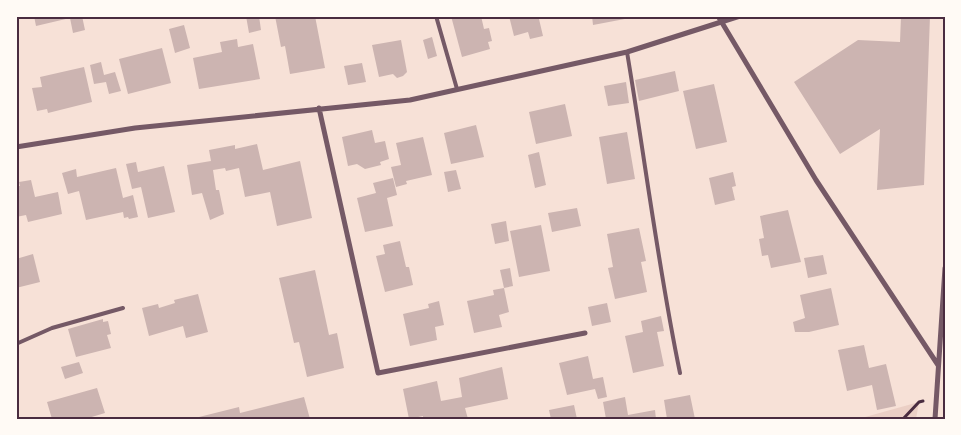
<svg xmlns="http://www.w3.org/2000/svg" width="961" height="435" font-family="Inter,sans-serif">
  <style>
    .green { fill: #ebcfc5 }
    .building { fill: #ccb4b1 }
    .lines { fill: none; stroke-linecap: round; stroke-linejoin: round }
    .path { stroke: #4a2c40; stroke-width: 3 }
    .service { stroke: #755966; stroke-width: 4 }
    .minor { stroke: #755966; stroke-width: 5 }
    .neatline { fill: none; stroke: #4a2c40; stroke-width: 2 }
  </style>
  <rect width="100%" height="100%" fill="#f7e1d7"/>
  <path class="green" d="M919,402l-3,17h-58z"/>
  <path class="building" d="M34,16h48l3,14 -12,3 -3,-15 -34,8z
    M246,16h13l2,14 -12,3z
    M275,16h40l10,52 -35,6 -5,-28 -4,1z
    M451,16h30l3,13 5,-1 3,13 -4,1 2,7 -28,8z
    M509,16h31l1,2 -2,1 4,17 -13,3 -2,-7 -14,4z
    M592,16h38v2l-37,7z
    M901,16h29l-6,169 -47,5 3,-61 -40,25 -46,-72 64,-42 42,2z
    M184,25l6,23 -15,5 -6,-24z
    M432,37l5,19 -9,3 -5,-19z
    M237,39l1,8 15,-3 7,35 -61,10 -6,-31 29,-6 -2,-10z
    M401,40l6,32 -4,4 -6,2 -4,-4 -14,3 -7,-32z
    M162,48l9,35 -43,11 -9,-35z
    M101,62l3,13 11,-3 6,19 -12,3 -3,-12 -12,2 -4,-19z
    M362,63l4,19 -18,3 -4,-19z
    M84,67l8,35 -44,11 -1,-4 -10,2 -5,-23 10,-1 -2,-10z
    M675,71l4,20 -40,10 -4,-21z
    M626,82l3,21 -21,3 -4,-20z
    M714,84l13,58 -31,7 -13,-58z
    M565,104l7,32 -36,8 -7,-32z
    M476,125l8,32 -33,7 -7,-31z
    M372,130l3,13 10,-2 4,18 -9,3 1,3 -16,4 -8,-5 -9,2 -6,-29z
    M627,132l8,47 -28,5 -8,-47z
    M423,137l9,38 -26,6 1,3 -11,3 -5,-20 10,-2 -5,-22z
    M257,144l6,26 37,-9 12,57 -35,8 -7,-34 -25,5 -6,-29 -13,3 -1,-3 -12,2 3,20h3l5,24 -14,6 -8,-27 -10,2 -5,-30 24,-4 -2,-11 26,-5v4z
    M539,152l7,33 -11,3 -7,-33z
    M136,162l2,10 26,-6 11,46 -27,6 -7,-31 -9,2 -6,-25z
    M116,168l7,30 10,-3 5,22 -9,2 -1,-2 -4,1 -1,-6 -37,8 -7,-29 -11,3 -6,-21 14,-4 1,8z
    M456,170l5,19 -13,3 -4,-20z
    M733,172l3,14 -4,1 3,13 -20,5 -6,-27z
    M393,178l4,17 -10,3 6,28 -28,6 -8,-34 19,-5 -3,-10z
    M31,180l4,17 23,-5 4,22 -34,8 -2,-7 -10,2v-31h4l-1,-4z
    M577,208l4,18 -29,6 -4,-19z
    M788,210l13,52 -30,6 -3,-13 -6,1 -3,-17 5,-1 -4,-22z
    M506,221l3,20 -14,3 -4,-20z
    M541,225l9,46 -31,6 -9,-46z
    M639,228l7,33 -5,1 6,30 -32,7 -7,-31 5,-1 -6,-33z
    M400,241l6,26h3l4,18 -28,7 -9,-36 9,-2 -2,-9z
    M33,254l7,28 -24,6v-29z
    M823,255l4,19 -19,4 -4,-20z
    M510,268l3,18 -9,2 -4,-18z
    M315,270l14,65 8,-2 7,35 -37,9 -8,-35 -5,1 -15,-65z
    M504,288l5,24 -10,3 3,12 -28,6 -7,-32 27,-6 -1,-5z
    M831,288l8,37 -30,7h-14l-2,-10 12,-4 -5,-23z
    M198,294l10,38 -22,6 -3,-12 -34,10 -7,-28 16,-4 1,4 16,-5 -1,-3z
    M439,301l5,24 -9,2 2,13 -27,6 -7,-32 26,-6 -1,-4z
    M607,303l4,19 -19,4 -4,-19z
    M661,316l3,15 -7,1 7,34 -31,7 -8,-37 18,-4 -2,-11z
    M103,319v3l5,-1 3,13 -4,1 4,13 -35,9 -8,-28z
    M864,345l5,23 17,-4 10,42 -19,4 -5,-25 -25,6 -9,-41z
    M588,356l5,23 10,-2 4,20 -9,2 -3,-10 -28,6 -8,-32z
    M79,362l4,11 -18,6 -4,-12z
    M502,367l6,32 -43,9 3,11h-45v-3l-14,3 -6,-30 34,-8 4,20 21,-4 -3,-19z
    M97,388l8,25 -20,6h-33l-5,-17z
    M690,395l5,24h-28l-3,-19z
    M304,397l6,22h-110l-1,-2 40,-10 1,6z
    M625,397l3,18 27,-5 1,9h-50l-3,-17z
    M574,405l3,14h-26l-2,-9z"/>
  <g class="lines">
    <path class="path" d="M903,419l16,-17 4,-1"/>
    <path class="service" d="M436,16l21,73
      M627,52c18,107 31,215 53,321
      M16,344l36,-16 71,-20"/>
    <path class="minor" d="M718,16l98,164 122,185
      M319,108l59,265 207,-40
      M16,147l119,-19 275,-28 217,-48 113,-36
      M935,419l10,-151"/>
  </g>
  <rect width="961" height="435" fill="none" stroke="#fffaf5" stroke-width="35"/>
  <rect x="18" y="18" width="926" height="400" class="neatline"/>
</svg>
